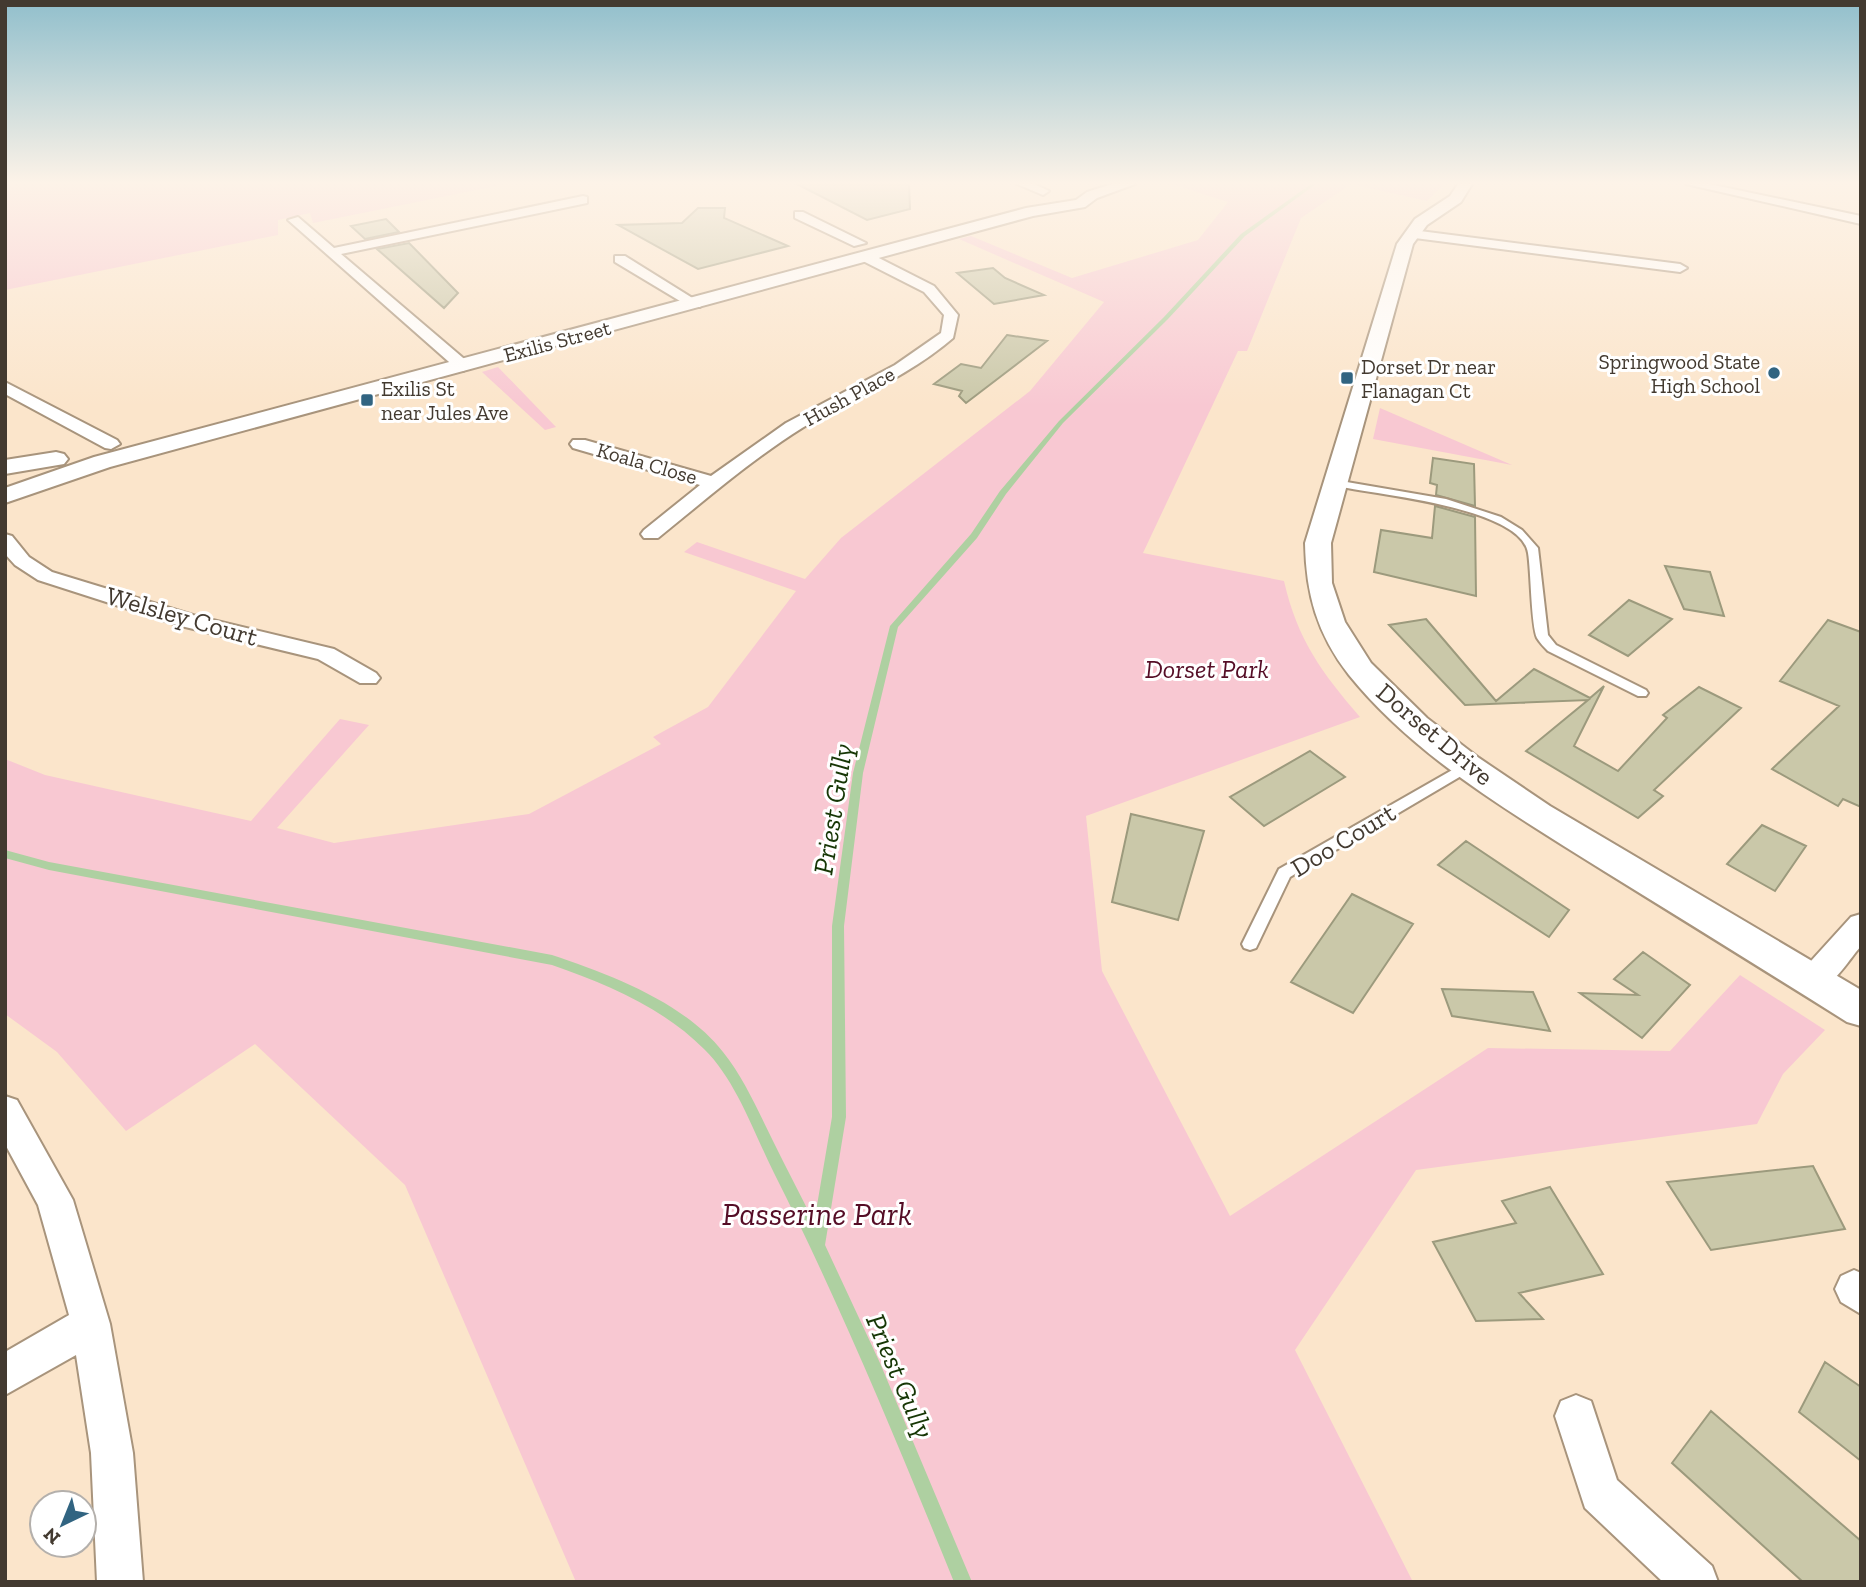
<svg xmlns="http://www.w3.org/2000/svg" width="1866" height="1587" font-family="'Zilla Slab',serif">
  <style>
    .green { fill: #f8c8d2 }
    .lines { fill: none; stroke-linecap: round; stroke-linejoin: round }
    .stream { fill: #aed0a1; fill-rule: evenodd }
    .building { fill: #cac8a9; stroke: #9c9a7d; stroke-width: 2 }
    .service-casing { stroke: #a8947c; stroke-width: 4 }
    .minor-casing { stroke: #a8947c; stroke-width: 4 }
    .tertiary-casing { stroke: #a8947c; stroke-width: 4 }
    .service { fill: #fff; fill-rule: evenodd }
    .minor { fill: #fff; fill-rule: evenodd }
    .tertiary { fill: #fff; fill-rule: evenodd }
    .poi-dot { fill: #316481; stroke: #fff; stroke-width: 2.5 }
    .labels { text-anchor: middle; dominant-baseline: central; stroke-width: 6; stroke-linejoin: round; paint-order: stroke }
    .far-street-label { font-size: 21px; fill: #433a30; stroke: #fff }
    .far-poi-label { font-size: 21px; fill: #433a30; stroke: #fff; text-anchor: start }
    .street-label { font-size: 26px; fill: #433a30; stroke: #fff }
    .park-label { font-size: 26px; font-style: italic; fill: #550d26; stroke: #fff }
    .water-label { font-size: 28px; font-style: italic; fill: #163605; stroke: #fff }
    .near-park-label { font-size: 32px; font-style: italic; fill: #550d26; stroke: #fff }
  </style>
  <rect width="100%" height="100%" fill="#fbe5cb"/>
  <path class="green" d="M5,184h501l-193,39 -3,-10 -32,7v15l-273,55z
    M1172,184h272l-17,17 -76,-17 -50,34 -54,133h-9l-95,202 141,28c13,58 38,92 76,136l-274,99 16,155 128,245 258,-168 182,3 70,-76 85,55 -42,44 -26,50 -341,46 -121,180 118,232h-837l-171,-397 -150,-141 -129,87 -69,-79 -52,-38v-255l40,16 206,46 89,-102 29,6 -92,103 57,15 195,-29 132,-70 -8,-7 55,-30 88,-116 -112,-39 13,-10 108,37 36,-41 189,-147 74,-89 -145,-63 12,-3 101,42 126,-38 30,-38z
    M498,367l58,60 -11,3 -63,-58z
    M1380,408l132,57 -139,-26z"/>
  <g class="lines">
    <path class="stream" d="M1311,184h5l-71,52 -77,83 -105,104 -57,71 -29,44 -79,89 -35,146 -19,153 2,191 -21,128 55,118 92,219h-18c-56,-138 -113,-276 -180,-409 -20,-40 -38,-93 -70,-124 -42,-42 -98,-65 -152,-84l-503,-95 -44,-12v-8l44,12 503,93c59,20 132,47 171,97 21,26 35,59 50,89 13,27 28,54 41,82l18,-106v-191l21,-153 37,-147 81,-92 29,-43 59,-70 105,-104 77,-83z"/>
  </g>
  <path class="building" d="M797,184h112l1,25 -43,11z
    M698,208h27l-1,10 64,28 -90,23 -80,-44 64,-2z
    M386,219l13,13 -34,7 -14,-13z
    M409,243l49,50 -14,15 -67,-59z
    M993,268l12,10 39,17 -50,9 -37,-31z
    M1007,335l40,6 -81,62 -7,-7 3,-5 -28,-7 27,-20 20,4z
    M1433,458l41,6 1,42 -39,-11 1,-10 -7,-2z
    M1435,506l40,11 1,79 -102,-24 7,-42 51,8z
    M1665,566l45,6 14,44 -40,-7z
    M1629,600l43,19 -44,37 -39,-21z
    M1426,619l70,82 38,-32 56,29 14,-12 -30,60 44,25 49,-53 -4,-3 36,-28 42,21 -87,82 9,6 -25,22 -112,-67 62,-51 -123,5 -76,-80z
    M1828,620l33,12v175l-18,-8 -5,7 -66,-37 67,-63 -59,-25z
    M1310,751l35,26 -81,49 -34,-29z
    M1131,814l73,17 -26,89 -66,-18z
    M1762,825l44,21 -31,45 -48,-27z
    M1466,841l103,69 -20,27 -111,-72z
    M1352,894l61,30 -60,89 -62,-31z
    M1643,952l47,33 -48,53 -62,-45 58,2 -24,-16z
    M1442,989l91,3 17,39 -98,-15z
    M1813,1166l32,63 -134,21 -44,-68z
    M1550,1187l53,87 -84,19 24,26 -67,2 -43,-79 83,-19 -14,-22z
    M1825,1362l36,25v74l-62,-49z
    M1711,1411l150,130v41h-58l-131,-119z"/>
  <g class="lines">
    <defs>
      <path id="service" d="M1335,480l111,19 55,18 21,13 16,18 10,87 8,10 90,45 2,3 -2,3h-8l-90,-45c-4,-4 -8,-8 -11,-13 -6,-12 -6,-68 -9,-85 -7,-47 -159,-59 -197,-68l-1,-2z
        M1468,761l5,2 2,3 -2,3 -183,108 -34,71 -6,2 -6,-2 -2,-4 37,-75z"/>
      <path id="minor" d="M1017,184h17l15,7 -6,4z
        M1686,184h23l152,32v8z
        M583,196l4,1v6l-246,51 128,109 2,3 -8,5 -6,-2 -169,-149 10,-3 36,31z
        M795,212h8l63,31 -12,3 -59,-28z
        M1412,230l268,34 7,4 -7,4 -273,-35v-6z
        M861,254h10l63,32 24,29 -5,23c-45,39 -100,60 -151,90 -51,32 -97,72 -144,110h-14l-3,-4 3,-4 56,-45 -127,-37 -3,-4 3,-4h12l126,36 75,-53 109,-58 46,-32 3,-18 -20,-23 -63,-32z
        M615,256h10l77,48 -2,3h-10l-75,-45z
        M5,382l112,58 3,4 -9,5 -6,-1 -100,-54z
        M5,534l7,2 17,21 23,15 144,44 138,33 42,24 4,5 -4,5h-16l-42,-24 -137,-33 -143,-46 -23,-15 -10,-11z
        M1861,914v32c-16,18 -34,53 -60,44l-4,-9 4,-9 50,-55z
        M5,1096l12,4 56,100 37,124 23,129 10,129h-46l-6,-129 -15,-98 -71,40v-43l64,-37 -31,-110 -33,-61z
        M1854,1270l7,3v41l-20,-12 -6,-13 6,-13z
        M1576,1395l15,6 26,79 95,86 6,16h-55l-78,-74 -30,-92 6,-15z"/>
      <path id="tertiary" d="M1112,184h23l-38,14 -12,9 -52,9 -923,251 -105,36v-15l89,-31 932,-249 50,-8 11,-8z
        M1458,184h14l-11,18 -34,23 -14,19 -82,299 1,40 13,39 26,41 56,55 52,40 71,48 311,184v36l-14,-4c-81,-51 -162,-101 -243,-151 -89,-56 -188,-113 -255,-196 -32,-41 -43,-81 -44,-132l92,-299 18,-25 35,-23z
        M56,452l8,2 4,5 -4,5 -59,10v-14z"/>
    </defs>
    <use href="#service" class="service-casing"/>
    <use href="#minor" class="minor-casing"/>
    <use href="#tertiary" class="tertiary-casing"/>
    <use href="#service" class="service"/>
    <use href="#minor" class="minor"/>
    <use href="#tertiary" class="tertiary"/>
  </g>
  <linearGradient id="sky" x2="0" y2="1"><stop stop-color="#91bfcc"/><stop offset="0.45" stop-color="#fdf3e8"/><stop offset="1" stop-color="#fdf3e8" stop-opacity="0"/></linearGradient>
  <rect width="1866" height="406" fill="url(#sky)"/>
  <g class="poi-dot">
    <circle cx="1774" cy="373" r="7"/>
    <rect x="1340" y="371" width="14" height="14" rx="3.5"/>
    <rect x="360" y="393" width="14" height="14" rx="3.5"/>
  </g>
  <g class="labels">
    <g class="far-street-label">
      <text transform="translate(557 341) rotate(-15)">Exilis Street</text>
      <text transform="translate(849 396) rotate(-29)">Hush Place</text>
      <text transform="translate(647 463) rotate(16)">Koala Close</text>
    </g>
    <g class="far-poi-label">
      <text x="1760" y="361" text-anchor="end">Springwood State<tspan x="1760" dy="24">High School</tspan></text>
      <text x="1361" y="366">Dorset Dr near<tspan x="1361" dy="24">Flanagan Ct</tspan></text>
      <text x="381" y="388">Exilis St<tspan x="381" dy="24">near Jules Ave</tspan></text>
    </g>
    <g class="street-label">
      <text transform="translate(182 616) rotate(16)">Welsley Court</text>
      <text transform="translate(1435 734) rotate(40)">Dorset Drive</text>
      <text transform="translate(1343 840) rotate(-31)">Doo Court</text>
    </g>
    <g class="park-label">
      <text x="1207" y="669">Dorset Park</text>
    </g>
    <g class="water-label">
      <text transform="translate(833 809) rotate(-81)">Priest Gully</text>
      <text transform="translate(900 1376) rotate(67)">Priest Gully</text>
    </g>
    <g class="near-park-label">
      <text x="817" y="1214">Passerine Park</text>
    </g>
  </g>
  <rect width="1866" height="1587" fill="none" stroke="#433a30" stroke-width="14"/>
  <g transform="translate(63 1524) rotate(223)"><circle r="33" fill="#ffffff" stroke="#b4b0ac" stroke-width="2"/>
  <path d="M0-5L12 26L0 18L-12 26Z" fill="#316481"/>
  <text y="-10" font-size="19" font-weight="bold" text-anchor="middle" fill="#433a30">N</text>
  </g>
</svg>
